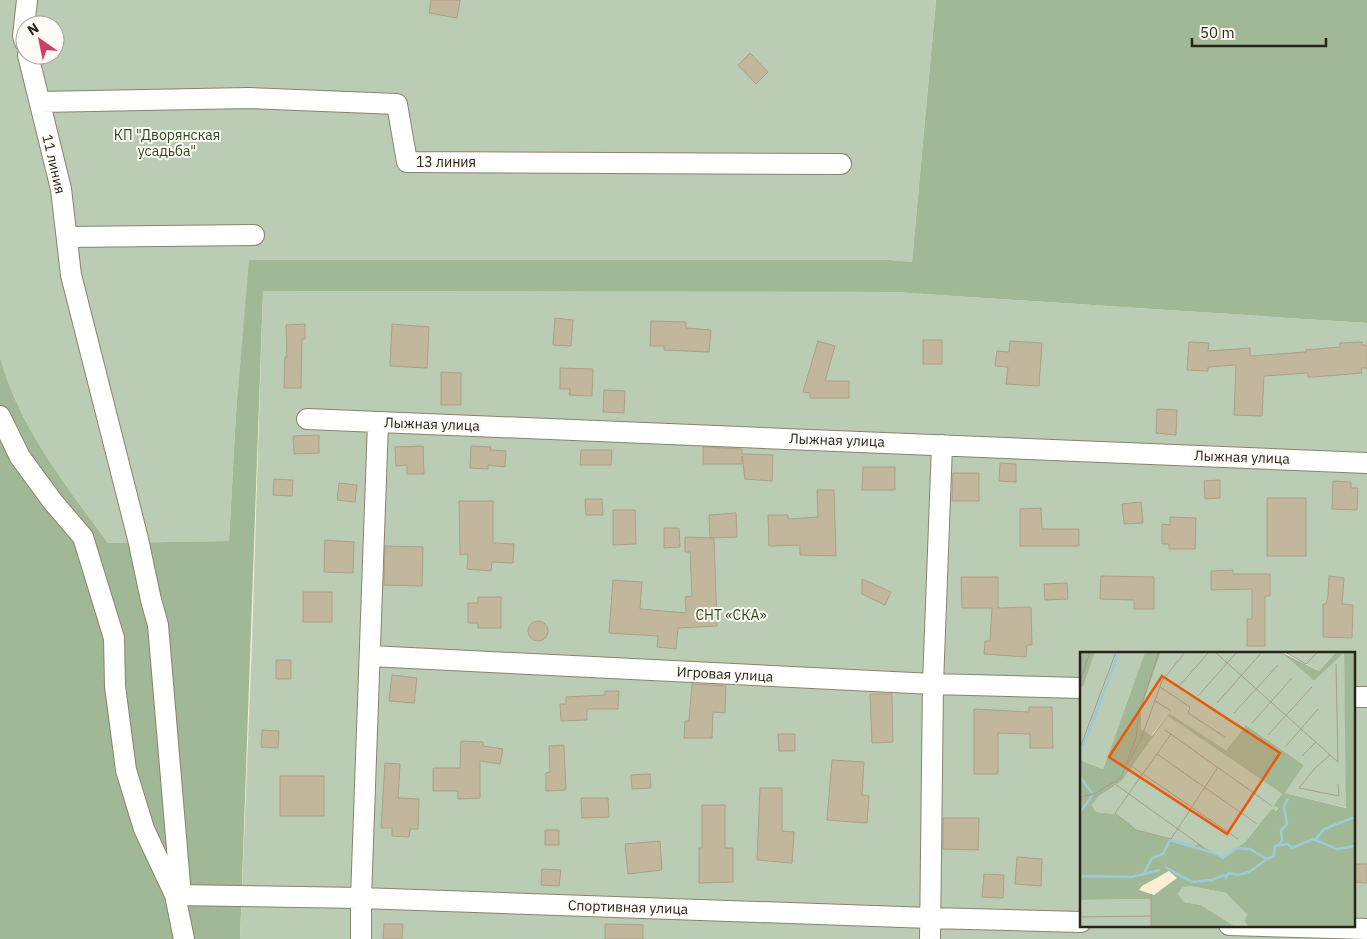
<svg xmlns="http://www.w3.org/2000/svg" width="1367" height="939" font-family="'IBM Plex Sans',sans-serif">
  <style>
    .green { fill: #bbccb4; fill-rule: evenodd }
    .forest { fill: #a1b897 }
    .building { fill: #c2b79d; stroke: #aaa086 }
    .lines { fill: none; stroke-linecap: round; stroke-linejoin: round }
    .minor-casing { stroke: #8c8269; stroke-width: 22 }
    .minor { stroke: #fff; stroke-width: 20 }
    .labels { text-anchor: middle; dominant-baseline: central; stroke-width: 4; stroke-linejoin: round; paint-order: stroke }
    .park-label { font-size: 14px; fill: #2c4b1b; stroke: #fefbf6 }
    .street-label { font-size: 14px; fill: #282419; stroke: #fefbf6 }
    .inset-river { fill: none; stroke: #9ccbd8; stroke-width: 2.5 }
    .inset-road { fill: none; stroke: #a59d88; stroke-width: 1 }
    .view { fill: #e8590c; fill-opacity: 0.15; stroke: #e8590c; stroke-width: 2.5 }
    .inset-edge { fill: none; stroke: #282419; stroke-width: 2.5 }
  </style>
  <rect width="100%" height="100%" fill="#f9eed2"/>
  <path class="green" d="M0,0h936l-24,262 -21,-2h-641l-14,153 -7,128 -121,2c-43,-59 -88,-114 -108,-186zM25,25h30v30h-30z
    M263,291l631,1 473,31v616h-1127l12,-297zM1081,653h272v272h-272z"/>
  <path class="forest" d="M936,0h431v323l-473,-31 -631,-1 -23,648h-240v-582c20,72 65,127 108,186l121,-2 7,-128 13,-153h642l21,2z"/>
  <path class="building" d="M431,0h29l-3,18 -28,-5z
    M750,53l18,19 -12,12 -18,-19z
    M555,318l18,2 -2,26 -18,-1z
    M651,321l35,1v6l25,2 -2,22 -45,-2v-4h-14z
    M305,324v15h-3l-1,49h-17l1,-31h2l-1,-32z
    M392,324l37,3 -2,41 -37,-2z
    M923,340h19v24h-19z
    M818,341l17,5 -10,35h24v17h-39v-5l-7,-1z
    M1010,341l32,2 -3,43 -33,-2 2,-17 -13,-1 2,-15 12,1z
    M1189,342l20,1 -1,8 42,-3v8l56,-4v-2l34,-3v-4l22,-1v3h5v23h-6l1,5 -48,4h-6v-4l-44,3 -2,40 -28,-1 2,-50 -28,2v4l-21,-1z
    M560,368l33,1 -1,27 -23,-1 1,-6h-10z
    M441,372l20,1v32h-20z
    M604,390l21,1 -1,22 -21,-1z
    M1157,409l20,1 -1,25 -20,-2z
    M319,435v18l-25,1 -1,-18z
    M423,446l1,28h-17v-9l-11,1 -1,-19z
    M471,446l20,1 -1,3 16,1 -1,16 -17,-2v4l-18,-1z
    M703,447l39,2v5l31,1 -1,26 -27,-2 -3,-23v8h-39z
    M581,450h31l-1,15h-31z
    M1000,463l16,1v18l-17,-1z
    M863,467h32v23h-33z
    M953,473h26v28h-27z
    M274,479l19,1 -1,16 -19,-1z
    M1220,480v18l-15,1 -1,-18z
    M1333,481l18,1v6h7l-1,22 -25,-1z
    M339,483l18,2 -2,17 -18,-2z
    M817,490h17l2,66 -36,-1v-10l-31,1 -1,-31h20v4l30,-2z
    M1267,498h39v58h-39z
    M585,499h17l1,16h-17z
    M459,501h34v42l21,1 -1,19 -21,-1 -1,9 -24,-2 1,-15 -8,1z
    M1141,502l2,21 -19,1 -2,-20z
    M1041,508l1,21h37v17h-59v-37z
    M613,510h22l1,34 -23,1z
    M736,513l1,24 -27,1 -1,-23z
    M1170,517l26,1 -1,31h-26v-5h-7v-20l8,1z
    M664,528h15l1,19 -16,1z
    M685,537l29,1 3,88 -39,2 -2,21 -19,-2 1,-11 -49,-3 4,-53 29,2 -2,27 46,4 -1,-16 7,-1 -2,-44h-5z
    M325,540l29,2 -1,31 -29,-1z
    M385,546l38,1 -1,39 -38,-1z
    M1233,570v4h37v22h-5v50h-18v-27h5v-30l-41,1v-19z
    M1101,576l53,1v32h-20v-9l-34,-1z
    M1329,576l15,2 -2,26 11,1 -1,33 -29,-1v-33h3l2,-8z
    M961,577h37v31l33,-1 1,38h-5l-1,12 -42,-3 1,-13h5l2,-33h-30z
    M862,579l29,13 -6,13 -23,-11z
    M1067,583l1,16 -23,1 -1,-16z
    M303,592h29v30h-29z
    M478,597h23v31h-23v-5h-10v-20h10z
    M528 631a10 10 0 1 1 20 0a10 10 0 1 1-20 0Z
    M276,660h15v19h-15z
    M392,675l25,3 -3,25 -25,-2z
    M692,684l34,2 -1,27 -12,-1 -1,26h-28l1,-17h4z
    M605,691h14l-1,18h-31v11l-26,1 -1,-17h6v-7l39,-2z
    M870,694h22l1,48 -21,1z
    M1029,707h23l1,41h-23v-14l-32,-1v41h-24v-65l55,3z
    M262,730l17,1 -1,17 -17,-1z
    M778,734h17v17h-16z
    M461,741l22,1v4l20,3 -3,15 -20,-3v37l-22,1v-8h-25v-23h27z
    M564,745l2,45 -20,1v-18l4,-1 -1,-26z
    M832,760l32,2 -2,33 7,1 -2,27 -40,-3z
    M385,763l15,1 -2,34 21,1 -1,30h-8l-1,8 -17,-1v-8h-11z
    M650,774l1,14 -19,1 -1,-14z
    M280,776h44v40h-44z
    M760,788h22v43l12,1 -2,31 -35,-3z
    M581,798h27l1,19 -27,1z
    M702,805h23v43h8v34l-34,1v-35h3z
    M943,818h36l-1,32 -35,-1z
    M545,830h14v15h-14z
    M660,841l2,29 -34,4 -3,-30z
    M1017,857l25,2 -1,27 -26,-2z
    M1353,864h14v19l-14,-1z
    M542,869l19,1 -2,16 -18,-1z
    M984,874l20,1 -1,23 -21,-1z
    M384,924h19l-1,15h-19z
    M605,924l38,1v14h-38z"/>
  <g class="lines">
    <defs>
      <path id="minor" d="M25,42l-2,-6 4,-36
        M28,55l33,134 10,86 67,264 13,61 7,25 23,271
        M40,102l209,-4 148,6 10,58 434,2
        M67,237l187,-2
        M0,416l20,41 33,45 30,35 31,101 1,48 11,84 18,59 31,66 9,44
        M307,419l1060,44
        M370,656l563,28 148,4
        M1353,697h14
        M175,895l186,3 569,20 151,4
        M1229,925l138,4
        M361,939v-41l17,-476
        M930,939l3,-255 9,-239"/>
    </defs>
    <use href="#minor" class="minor-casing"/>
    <use href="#minor" class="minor"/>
  </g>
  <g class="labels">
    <g class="park-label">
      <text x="167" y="135">КП "Дворянская<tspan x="167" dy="16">усадьба"</tspan></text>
      <text x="731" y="615">СНТ «СКА»</text>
    </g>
    <g class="street-label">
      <text x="446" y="162">13 линия</text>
      <text transform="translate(54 164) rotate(77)">11 линия</text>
      <text transform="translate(432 424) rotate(2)">Лыжная улица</text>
      <text transform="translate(837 440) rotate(2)">Лыжная улица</text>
      <text transform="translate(1242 457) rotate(2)">Лыжная улица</text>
      <text transform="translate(725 674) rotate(3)">Игровая улица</text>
      <text transform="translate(628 907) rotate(2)">Спортивная улица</text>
    </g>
  </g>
  <g transform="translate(1080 652)">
    <rect width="275" height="275" fill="#f9eed2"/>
    <path d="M15,0h50l-42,117 -23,-9v-74h3zM81,0h120l33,29 30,-28 3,155 -62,-15 19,-28 -58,-40 -20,25 -57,-37 -18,23 -10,-7v-20zM205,0h51l-17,19zM88,64l114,78 -6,17 -4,-3 -27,34 -21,15 -6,-4 -82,-23 -20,-16 -20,-2 -4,-7 6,-8 24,-16zM110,234l36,7 39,34h-29l-35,-22 -17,-3 -6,-8 4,-6zM71,247v28h-71v-27z" fill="#bbccb4"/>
    <path d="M1,0h14l-12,35 -3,-1zM65,0h16l-20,57v20l11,7 17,-23 57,37 20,-25 58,40 -19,28 61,15 -2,-155 -30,28 -33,-29 38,19 17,-19h19v275h-106l-4,-5 2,-8 -21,-21 -36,-7 -8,2 -4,6 6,8 17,3 35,22h-85v-28l-71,1v-140l23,9zM88,64l114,78 -8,11 4,3 -2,3 -4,-3 -27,34 -21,15 -26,-13 -3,2 -59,-16 -20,-16 -20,-2 -4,-7 6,-8 24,-16zM89,219l8,7 -23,17 -15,-5 3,-4z" fill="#a1b897" fill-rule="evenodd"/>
    <path class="inset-river" d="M0,103l39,-103M0,125l12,16M0,160l12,-16M236,187l8,-10 31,-12M198,194l4,-6 -1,-9 6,-7 -3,-17 4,-9M85,215l27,15 20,-2 12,-5 2,2 3,-4 9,2 11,-3 18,-13M63,223l9,-17 11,-4 7,-14 47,14 6,4 14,-10 13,1 17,10 7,-3 1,-10 13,-2 4,4 21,-9 24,10 18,-3M0,224l52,1 28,-7"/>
    <path class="inset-road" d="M135,0l123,110 -2,-98M205,0l21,12 12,-12M0,30l10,-30M100,33l29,-33M80,35l30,20 -2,6 37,24M118,44l39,-44M74,48l17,11M137,51l45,-51M154,61l44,-48M172,71l40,-45M85,78l107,76M91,82l-56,79 21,17 35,9 47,-72M188,83l44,-48M206,94l32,-37M0,96l36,-96M77,102l100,70M250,103l-15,13 -16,20 40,8 -1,-12M222,104l14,-14M47,111l111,76M48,111l13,-24 21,-58 23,-29M35,132l88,63M0,145l14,-3 27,-16 15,-40 3,-26 20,-60M71,242v33M0,265l71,-1"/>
    <path class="view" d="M82,24l118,77 -53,81 -118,-77z"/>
    <rect width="275" height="275" class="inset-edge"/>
  </g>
  <g transform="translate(40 40) rotate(327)"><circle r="24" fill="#fefbf6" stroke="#a8a59e"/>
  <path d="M0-4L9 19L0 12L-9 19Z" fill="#ce3f64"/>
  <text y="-8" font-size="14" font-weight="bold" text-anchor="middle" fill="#282419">N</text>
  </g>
  <path d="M1192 38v8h134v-8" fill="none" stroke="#282419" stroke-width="2.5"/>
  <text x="1200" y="38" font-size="15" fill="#282419" stroke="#fefbf6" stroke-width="4" paint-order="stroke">50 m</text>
</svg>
